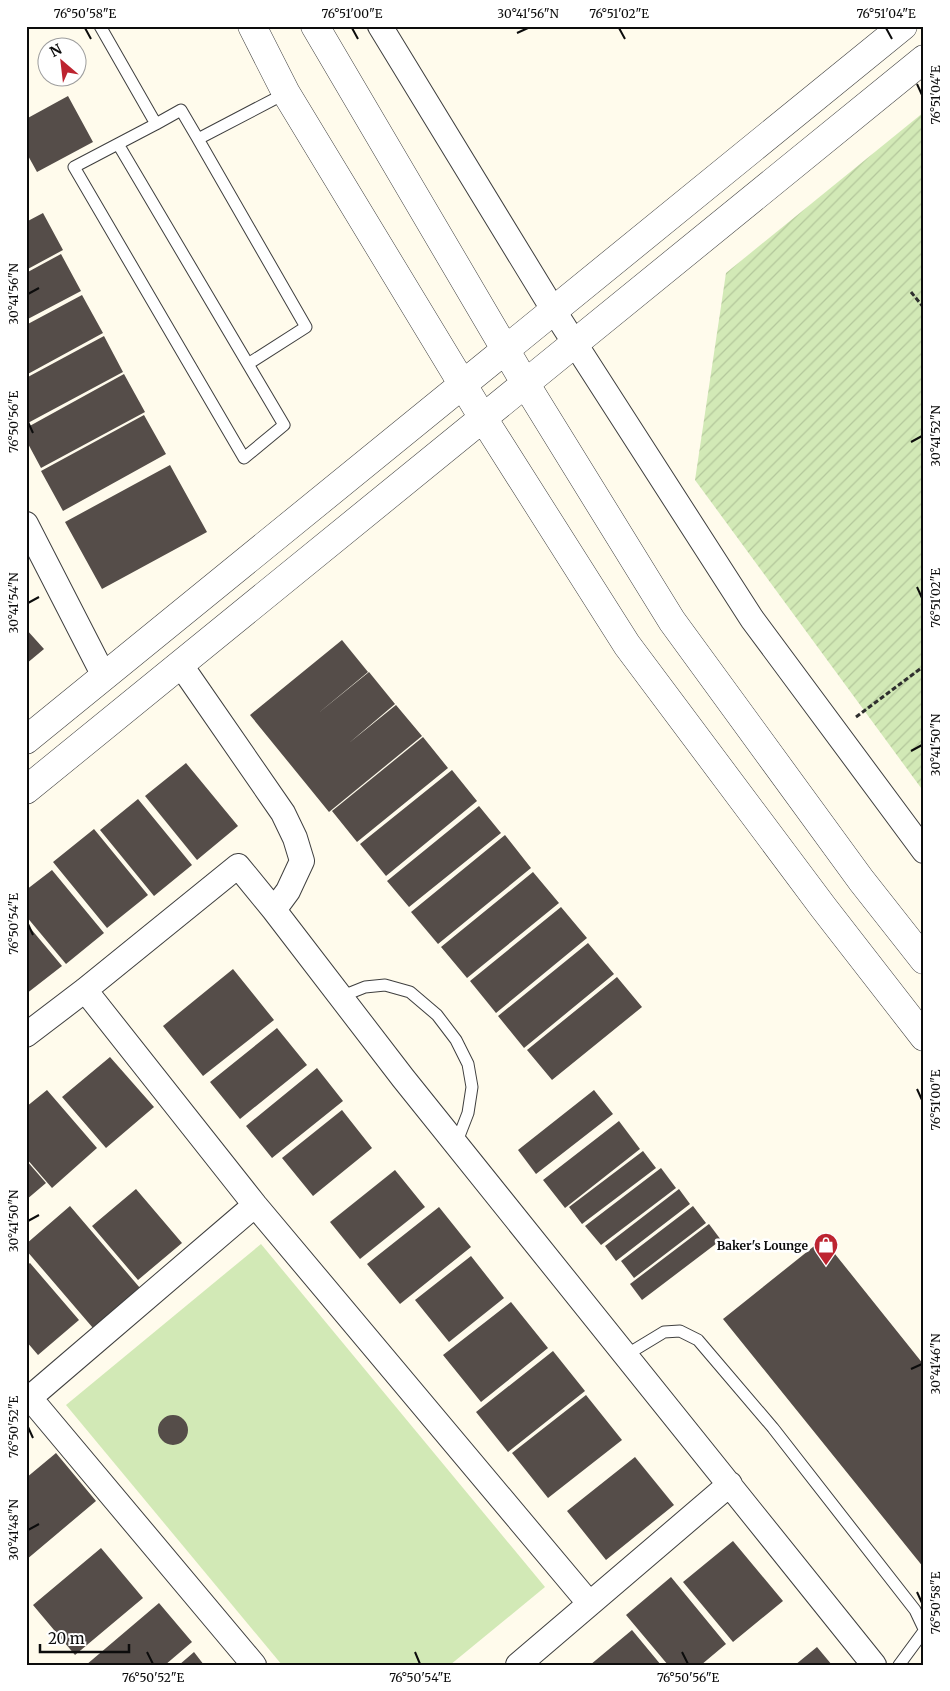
<svg xmlns="http://www.w3.org/2000/svg" width="950" height="1691" font-family="Merriweather,serif">
  <style>
    .grass { fill: #d2e9b6 }
    .garden { fill: url(#garden-furrows) }
    .building { fill: #554d49 }
    .lines { fill: none; stroke-linecap: round; stroke-linejoin: round }
    .service-casing { stroke: #3f3f3f; stroke-width: 13 }
    .minor-casing { stroke: #3f3f3f; stroke-width: 26 }
    .tertiary-casing { stroke: #3f3f3f; stroke-width: 29 }
    .path { stroke: #2e2e2e; stroke-width: 3; stroke-dasharray: 5 2.5; stroke-linecap: butt }
    .service { stroke: #fff; stroke-width: 11 }
    .minor { stroke: #fff; stroke-width: 24 }
    .tertiary { stroke: #fff; stroke-width: 28 }
    .ticks { fill: none; stroke: #0c0c0c; stroke-width: 2 }
    .labels { text-anchor: middle; dominant-baseline: central; stroke-width: 5; stroke-linejoin: round; paint-order: stroke }
    .poi-label { font-size: 12px; font-weight: bold; fill: #0c0c0c; stroke: #fff; text-anchor: end }
    .neatline { fill: none; stroke: #0c0c0c; stroke-width: 2 }
    .ticks-label { font-size: 12px; text-anchor: middle; fill: #0c0c0c }
  </style>
  <defs>
    <pattern id="garden-furrows" width="10" height="10" patternUnits="userSpaceOnUse" patternTransform="scale(1.25)"><rect width="10" height="10" fill="#d2e9b6"/><path d="M-1 1l2-2M0 10L10 0M9 11l2-2" fill="none" stroke="#b3c79b"/></pattern>
  </defs>
  <rect width="100%" height="100%" fill="#fffbec"/>
  <path class="grass" d="M261,1244l284,343 -95,78h-168l-216,-260z"/>
  <path class="garden" d="M924,112v680l-229,-312 31,-207z"/>
  <path class="building" d="M68,96l25,46 -56,30 -11,-20v-33z
    M43,213l20,37 -37,20v-48z
    M61,254l20,37 -55,29v-47z
    M82,295l21,38 -77,42v-50z
    M104,336l19,36 -97,52v-46z
    M124,374l21,38 -104,56 -15,-28v-12z
    M144,415l22,39 -103,57 -22,-40z
    M170,465l37,67 -105,57 -37,-67z
    M26,629l18,20 -18,15z
    M342,640l26,32 -52,43 53,-43 26,32 -46,39 47,-38 26,31 -93,76 -79,-97z
    M423,737l25,31 -91,74 -25,-31z
    M186,763l52,63 -41,34 -52,-64z
    M452,770l25,31 -91,75 -26,-32z
    M138,799l54,66 -38,31 -54,-66z
    M479,806l22,27 -92,74 -22,-26z
    M94,829l54,66 -41,33 -54,-66z
    M505,835l26,33 -93,76 -27,-32z
    M52,870l52,63 -38,31 -40,-48v-26z
    M533,872l26,31 -92,75 -26,-31z
    M561,907l26,31 -91,75 -26,-32z
    M26,923l36,43 -36,28z
    M588,943l26,31 -90,74 -26,-32z
    M233,969l41,51 -71,56 -40,-50z
    M617,977l25,30 -90,73 -25,-30z
    M277,1028l30,37 -67,54 -30,-37z
    M110,1057l44,50 -48,41 -44,-51z
    M317,1068l26,33 -71,57 -26,-32z
    M47,1090l50,58 -45,40 -26,-30v-51z
    M594,1090l19,24 -77,60 -18,-24z
    M342,1110l30,38 -59,48 -31,-38z
    M619,1121l21,28 -75,59 -22,-28z
    M643,1151l13,17 -74,56 -13,-17z
    M26,1160l20,23 -20,17z
    M661,1168l15,20 -75,57 -16,-19z
    M395,1170l30,37 -65,52 -30,-37z
    M136,1189l46,54 -44,37 -46,-54z
    M679,1189l11,15 -74,57 -11,-15z
    M70,1206l70,82 -47,40 -67,-78v-6z
    M693,1206l13,17 -72,55 -13,-17z
    M439,1207l32,40 -71,57 -33,-40z
    M709,1224l12,16 -79,60 -12,-16z
    M823,1239l101,126v203l-201,-249z
    M471,1256l33,42 -55,44 -34,-42z
    M30,1263l49,57 -41,35 -12,-14v-75z
    M511,1302l37,46 -67,54 -38,-47z
    M553,1351l32,40 -77,61 -32,-40z
    M586,1395l36,45 -74,58 -36,-45z
    M158 1430a15 15 0 1 1 30 0a15 15 0 1 1-30 0Z
    M56,1453l40,48 -70,59v-82z
    M635,1457l39,48 -68,55 -39,-49z
    M733,1541l50,60 -50,41 -50,-60z
    M101,1548l42,50 -68,57 -42,-50z
    M671,1577l55,67 -25,21h-33l-42,-50z
    M159,1603l33,39 -27,23h-79z
    M632,1630l29,35h-71z
    M817,1647l15,18h-37z
    M194,1652l10,13h-25z"/>
  <g class="lines">
    <defs>
      <path id="service" d="M100,26l56,98 25,-14 17,29 88,-46
        M198,139l108,188 -58,37
        M118,144l166,281 -40,33 -170,-291 82,-43
        M340,997l25,-10 20,-2 25,7 27,23 19,25 12,24 4,23 -4,26 -12,31
        M626,1355l38,-23 16,-1 18,9 75,88 142,182 9,19
        M899,1665l25,-34"/>
      <path id="minor" d="M380,26l174,285 198,308 172,232
        M26,524l78,152
        M180,664l103,149 12,25 7,23 -14,30 -14,19
        M85,990l170,215 334,398
        M26,1035l59,-45 153,-124 36,44 129,168 471,587
        M30,1398l224,267
        M26,1401l229,-196
        M518,1665l212,-181"/>
      <path id="tertiary" d="M252,26l34,67 197,325 144,227 196,262 101,130
        M315,26l210,357 147,238 189,259 63,80
        M26,740l877,-714
        M26,790l898,-731"/>
    </defs>
    <use href="#service" class="service-casing"/>
    <use href="#minor" class="minor-casing"/>
    <use href="#tertiary" class="tertiary-casing"/>
    <path class="path" d="M911,292l13,16
      M856,717l68,-51"/>
    <use href="#service" class="service"/>
    <use href="#minor" class="minor"/>
    <use href="#tertiary" class="tertiary"/>
  </g>
  <path class="ticks" d="M85,28l6,11M352,28l6,11M619,28l6,11M886,28l6,11M517,33l11,-5M917,84l5,11M28,294l11,-6M28,422l5,11M911,442l11,-6M917,587l5,11M28,603l11,-6M911,751l11,-6M28,924l5,11M917,1089l5,11M28,1221l11,-6M911,1369l11,-5M28,1427l5,11M28,1530l11,-6M917,1592l5,11M147,1652l6,12M415,1652l5,12M682,1652l6,12"/>
  <defs>
    <symbol id="shop-pin" viewBox="-11 -11 22 30"><path d="M0 17L-7.5 6A9.5 9.5 0 1 1 7.5 6Z" fill="#bd2430" stroke="#fff"/><path d="M-5-2.5h2.3a2.7 3.5 0 0 1 5.4 0H5L5.5 6h-11ZM-1.5-2.5h3a1.5 2.3 0 0 0-3 0Z" fill="#fff"/></symbol>
  </defs>
  <g fill-rule="evenodd">
    <use href="#shop-pin" x="812" y="1231" width="28" height="38"/>
  </g>
  <g class="labels">
    <g class="poi-label">
      <text x="808" y="1245">Baker's Lounge</text>
    </g>
  </g>
  <rect width="950" height="1691" fill="none" stroke="#ffffff" stroke-width="55"/>
  <g transform="translate(62 62) rotate(332)"><circle r="24" fill="#ffffff" stroke="#9e9e9e"/>
  <path d="M0-4L9 19L0 12L-9 19Z" fill="#bd2430"/>
  <text y="-8" font-size="14" font-weight="bold" text-anchor="middle" fill="#0c0c0c">N</text>
  </g>
  <path d="M40 1644v8h89v-8" fill="none" stroke="#0c0c0c" stroke-width="2.5"/>
  <text x="48" y="1644" font-size="15" fill="#0c0c0c" stroke="#ffffff" stroke-width="4" paint-order="stroke">20 m</text>
  <rect x="28" y="28" width="894" height="1636" class="neatline"/>
  <g class="ticks-label">
    <text x="85" y="18">76°50'58"E</text>
    <text x="352" y="18">76°51'00"E</text>
    <text x="528" y="18">30°41'56"N</text>
    <text x="619" y="18">76°51'02"E</text>
    <text x="886" y="18">76°51'04"E</text>
    <text transform="translate(936 95) rotate(-90)" y="4">76°51'04"E</text>
    <text transform="translate(14 294) rotate(-90)" y="4">30°41'56"N</text>
    <text transform="translate(14 422) rotate(-90)" y="4">76°50'56"E</text>
    <text transform="translate(936 436) rotate(-90)" y="4">30°41'52"N</text>
    <text transform="translate(936 598) rotate(-90)" y="4">76°51'02"E</text>
    <text transform="translate(14 603) rotate(-90)" y="4">30°41'54"N</text>
    <text transform="translate(936 745) rotate(-90)" y="4">30°41'50"N</text>
    <text transform="translate(14 924) rotate(-90)" y="4">76°50'54"E</text>
    <text transform="translate(936 1100) rotate(-90)" y="4">76°51'00"E</text>
    <text transform="translate(14 1221) rotate(-90)" y="4">30°41'50"N</text>
    <text transform="translate(936 1364) rotate(-90)" y="4">30°41'46"N</text>
    <text transform="translate(14 1427) rotate(-90)" y="4">76°50'52"E</text>
    <text transform="translate(14 1530) rotate(-90)" y="4">30°41'48"N</text>
    <text transform="translate(936 1603) rotate(-90)" y="4">76°50'58"E</text>
    <text x="153" y="1682">76°50'52"E</text>
    <text x="420" y="1682">76°50'54"E</text>
    <text x="688" y="1682">76°50'56"E</text>
  </g>
</svg>
